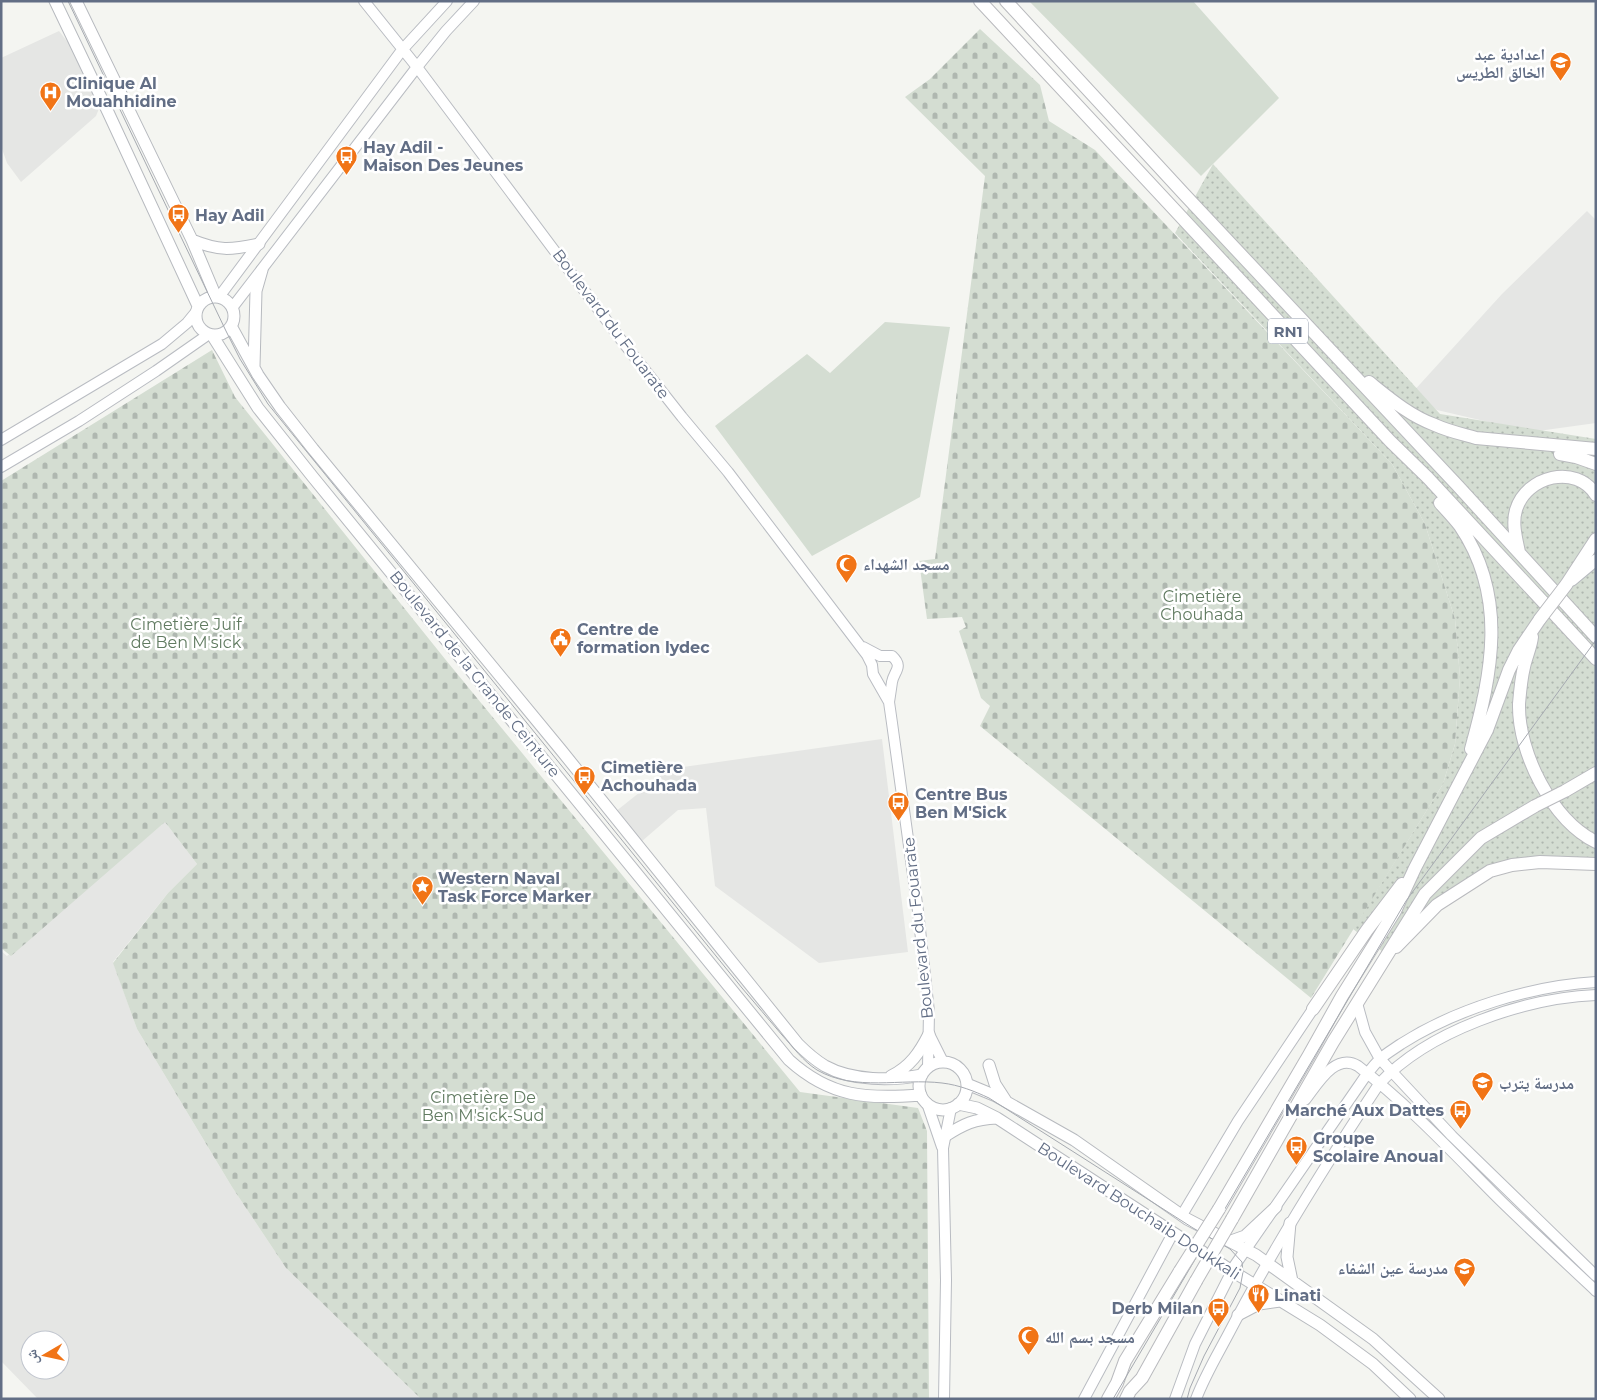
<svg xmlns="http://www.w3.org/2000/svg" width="1597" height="1400" font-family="Montserrat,'Noto Naskh Arabic',sans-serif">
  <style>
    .built { fill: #e5e6e4; fill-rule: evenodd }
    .grass { fill: url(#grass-dots) }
    .cemetery { fill: url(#cemetery-stones) }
    .garden { fill: #d4ddd2 }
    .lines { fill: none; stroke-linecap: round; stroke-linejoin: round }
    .secondary-casing { stroke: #b9bcc2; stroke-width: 12 }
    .primary-casing { stroke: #b7babf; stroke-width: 13 }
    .highway-casing { stroke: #b9babe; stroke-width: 14 }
    .secondary { stroke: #fff; stroke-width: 10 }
    .primary { stroke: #fff; stroke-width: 11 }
    .highway { stroke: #fff; stroke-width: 12 }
    .tram { stroke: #a6aab1; stroke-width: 1 }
    .highway-bridge-casing { stroke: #b9babe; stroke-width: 14; stroke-linecap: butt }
    .highway-bridge { stroke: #fff; stroke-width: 12 }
    .labels { text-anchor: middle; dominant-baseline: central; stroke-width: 5; stroke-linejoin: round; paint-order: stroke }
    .shield { fill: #fff; stroke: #919aaa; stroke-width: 1 }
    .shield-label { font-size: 15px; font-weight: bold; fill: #626e85 }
    .poi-label { font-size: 16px; font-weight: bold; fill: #626e85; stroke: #fff; text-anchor: start }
    .street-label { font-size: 16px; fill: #626e85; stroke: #fff }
    .park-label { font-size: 16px; fill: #617b61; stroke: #fff }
  </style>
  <defs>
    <pattern id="grass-dots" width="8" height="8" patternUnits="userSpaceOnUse" patternTransform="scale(1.25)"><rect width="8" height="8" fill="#d4ddd2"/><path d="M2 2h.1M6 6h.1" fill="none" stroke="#afb7b0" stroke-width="1.8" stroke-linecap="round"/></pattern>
    <pattern id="cemetery-stones" width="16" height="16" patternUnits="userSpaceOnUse" patternTransform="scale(1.25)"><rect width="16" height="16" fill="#d4ddd2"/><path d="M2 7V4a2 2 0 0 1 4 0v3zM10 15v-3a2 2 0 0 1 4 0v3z" fill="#afb7b0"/></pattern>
  </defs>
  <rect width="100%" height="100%" fill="#f4f5f1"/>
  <path class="built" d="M59,31l18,23 23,52 -4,10 -75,66 -14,-19 -6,-17v-88z
    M1587,211l9,9v203l-65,9 -94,-22 -26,-16 91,-100z
    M882,739l26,213 -89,11 -104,-77 -9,-78 -28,2 -37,32 -26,-30 54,-43z
    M165,822l32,42 -29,29 -55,69 24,67 95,158 54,81 135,131h-383l-37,-38v-410l6,5zM30,1340h30v30h-30z"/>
  <path class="grass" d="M1213,164l227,250 156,25v427l-73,-2 -49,13 -87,78 -34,-26 90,-145 12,-40 5,-67 -5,-58 -30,-95 -33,-60 -217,-231z"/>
  <path class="cemetery" d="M980,29l60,56 9,36 46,29 297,314 33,60 30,95 5,58 -5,67 -12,40 -132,214 -331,-272 10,-20 -9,-8 -22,-67 7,-4 -4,-10 -35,2 -8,-58 16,-2 50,-383 -80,-79 25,-18z
    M212,350l23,47 210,262 355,433 118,16 9,23 2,268h-508l-135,-131 -54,-81 -95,-158 -24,-66 55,-70 29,-29 -32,-42 -154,134 -10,-8v-467z"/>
  <path class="garden" d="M1029,1h164l86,97 -78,78z
    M885,322l65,5 -30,170 -108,59 -97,-130 92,-72 23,19z"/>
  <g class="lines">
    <defs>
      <path id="secondary" d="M364,1l53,66 205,274 60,76 46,55 139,183 5,10 1,9 16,28 3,21 26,188 11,101 -1,55
        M219,297l183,-247 45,-49
        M232,308l185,-241 29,-36 28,-30
        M1,440l161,-96 25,-21 9,-11
        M1,467l78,-46 77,-50 53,-37
        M863,647l17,9h12c12,11 2,15 0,26 -1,7 -2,14 -3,20
        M1357,1003l8,29 15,27 72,77 144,140
        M930,1036l13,26
        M1305,1100c12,-15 30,-48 53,-34 53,41 97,89 144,136 31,30 62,59 94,89
        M927,1103l15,44
        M1182,1215l56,-94 75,-112
        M944,1399l2,-119 -3,-132 8,-40
        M1084,1399l89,-166
        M1175,1399l20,-55 40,-79 123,-178c6,-9 13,-19 21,-27 6,-6 15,-11 22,-16 55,-35 129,-58 195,-62
        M1196,1399c9,-24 22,-45 34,-68 45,-86 96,-167 149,-247 49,-53 145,-86 217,-89"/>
      <path id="primary" d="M55,1l53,111 90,194
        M76,1l116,239 24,57
        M192,240c27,11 38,10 67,4
        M196 316a19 19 0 1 1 38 0a19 19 0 1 1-38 0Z
        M231,326l27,49 22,32 33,42 248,301 237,294c8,8 17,16 27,22 27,15 67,15 97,9
        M212,335l46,73 54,68 477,584c42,38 78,39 132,35
        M254,366l2,-75 6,-21
        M1572,580l24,-20
        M919 1086a24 24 0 1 1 48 0a24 24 0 1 1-48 0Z
        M989,1065l6,19 11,17
        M891,1076c19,-9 29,-24 38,-42
        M967,1084l29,12 78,44 113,79 69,36 117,84 66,60
        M958,1104l19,4 20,10 235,153 88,54 53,39 37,35
        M945,1136c19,-12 29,-17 52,-18
        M1290,1223l-3,34 5,24
        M1231,1241l14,-5 31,-29
        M1238,1315l21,-11 21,-3"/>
      <path id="highway" d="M980,1l410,440 38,37 168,181
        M1006,1l178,193 274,292 138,151
        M1369,382c20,16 41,34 66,43 13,6 27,9 41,13l120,11
        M1560,454l16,3 20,7
        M1440,503c7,8 14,15 20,23 48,71 32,147 11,223
        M1519,552c-3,-14 -7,-29 -3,-42 10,-34 60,-47 80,-15
        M1566,585l30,-46
        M1532,637c-1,10 -6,20 -8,30 -3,12 -4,25 -5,37 -1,49 33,116 77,138
        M1565,791l31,-18
        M1396,947l41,-42 53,-34 22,-6 28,-3 56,2
        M1313,1009l54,-79 35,-46
        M1219,1209l90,-154 33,-59 53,-85 20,-43 72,-138 22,-60 10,-20 21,-31
        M1232,1219l101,-177 92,-148 56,-56 54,-32
        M1108,1399l9,-16 8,-22 55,-90
        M1126,1399l4,-8 12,-13 54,-97"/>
    </defs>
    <use href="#secondary" class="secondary-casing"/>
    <use href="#primary" class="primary-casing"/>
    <use href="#highway" class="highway-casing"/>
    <use href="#secondary" class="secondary"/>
    <use href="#primary" class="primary"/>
    <use href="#highway" class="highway"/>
    <path class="tram" d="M68,1l158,330 14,28 28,45 474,584c13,16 27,31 40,47 11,12 21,26 35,35 38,22 84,8 125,13 17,2 32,8 47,15l204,130 37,21 12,13 1,10 -3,16 -36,68 -14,32 -3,11
      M1113,1399l293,-498 190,-261"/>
    <defs>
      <path id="highway-bridge" d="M1540,619l26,-34
        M1535,806l30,-15
        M1180,1271l39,-62
        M1196,1281l36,-62"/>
    </defs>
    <use href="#highway-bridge" class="highway-bridge-casing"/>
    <use href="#highway-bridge" class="highway-bridge"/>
  </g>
  <defs>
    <symbol id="school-pin" viewBox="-11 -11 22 30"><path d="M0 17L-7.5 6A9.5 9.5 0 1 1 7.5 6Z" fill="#f17416" stroke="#fff"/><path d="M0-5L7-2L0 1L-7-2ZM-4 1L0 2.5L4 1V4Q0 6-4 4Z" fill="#fff"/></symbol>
    <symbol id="hospital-pin" viewBox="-11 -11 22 30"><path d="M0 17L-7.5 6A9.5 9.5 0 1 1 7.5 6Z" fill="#f17416" stroke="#fff"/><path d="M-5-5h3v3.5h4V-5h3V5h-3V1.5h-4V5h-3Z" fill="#fff"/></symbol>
    <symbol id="bus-pin" viewBox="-11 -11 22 30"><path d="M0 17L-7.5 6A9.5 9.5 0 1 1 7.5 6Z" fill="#f17416" stroke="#fff"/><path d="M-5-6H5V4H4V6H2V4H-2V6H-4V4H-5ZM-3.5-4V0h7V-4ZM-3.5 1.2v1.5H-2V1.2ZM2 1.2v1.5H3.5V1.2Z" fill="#fff"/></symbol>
    <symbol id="mosque-pin" viewBox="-11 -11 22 30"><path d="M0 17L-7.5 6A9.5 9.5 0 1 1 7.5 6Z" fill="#f17416" stroke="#fff"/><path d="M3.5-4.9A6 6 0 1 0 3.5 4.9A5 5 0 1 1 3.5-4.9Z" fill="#fff"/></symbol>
    <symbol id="civic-pin" viewBox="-11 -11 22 30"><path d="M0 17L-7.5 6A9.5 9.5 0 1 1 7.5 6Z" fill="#f17416" stroke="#fff"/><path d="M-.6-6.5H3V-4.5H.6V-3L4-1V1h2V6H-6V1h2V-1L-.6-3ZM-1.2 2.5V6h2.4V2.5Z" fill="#fff"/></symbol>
    <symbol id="sight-pin" viewBox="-11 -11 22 30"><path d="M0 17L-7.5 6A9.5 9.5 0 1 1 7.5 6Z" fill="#f17416" stroke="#fff"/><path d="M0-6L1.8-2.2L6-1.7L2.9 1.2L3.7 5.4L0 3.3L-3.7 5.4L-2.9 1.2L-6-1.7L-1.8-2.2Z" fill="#fff"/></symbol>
    <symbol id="restaurant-pin" viewBox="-11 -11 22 30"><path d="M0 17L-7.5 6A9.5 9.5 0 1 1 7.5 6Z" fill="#f17416" stroke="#fff"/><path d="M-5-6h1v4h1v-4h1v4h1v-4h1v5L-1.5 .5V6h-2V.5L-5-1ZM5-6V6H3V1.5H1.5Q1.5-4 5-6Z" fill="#fff"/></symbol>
  </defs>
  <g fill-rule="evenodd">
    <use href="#school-pin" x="1548" y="50" width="25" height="34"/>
    <use href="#hospital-pin" x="38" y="80" width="25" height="34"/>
    <use href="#bus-pin" x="334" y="144" width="25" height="34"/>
    <use href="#bus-pin" x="166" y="202" width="25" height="34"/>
    <use href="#mosque-pin" x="834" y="552" width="25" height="34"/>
    <use href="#civic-pin" x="548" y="626" width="25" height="34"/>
    <use href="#bus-pin" x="572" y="764" width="25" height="34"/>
    <use href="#bus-pin" x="886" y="790" width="25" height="34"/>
    <use href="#sight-pin" x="410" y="874" width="25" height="34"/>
    <use href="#school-pin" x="1470" y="1070" width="25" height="34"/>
    <use href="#bus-pin" x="1448" y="1098" width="25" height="34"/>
    <use href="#bus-pin" x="1284" y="1134" width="25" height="34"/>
    <use href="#school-pin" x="1452" y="1256" width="25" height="34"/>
    <use href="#restaurant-pin" x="1246" y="1282" width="25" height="34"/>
    <use href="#bus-pin" x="1206" y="1296" width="25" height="34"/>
    <use href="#mosque-pin" x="1016" y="1324" width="25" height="34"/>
  </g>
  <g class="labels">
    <rect class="shield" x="1268" y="318.5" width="40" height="25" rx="4"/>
    <g class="shield-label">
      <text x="1288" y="331">RN1</text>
    </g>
    <g class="poi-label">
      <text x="1545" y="54" text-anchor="end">اعدادية عبد<tspan x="1545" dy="18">الخالق الطريس</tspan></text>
      <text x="66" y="83">Clinique Al<tspan x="66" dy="18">Mouahhidine</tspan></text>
      <text x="363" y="147">Hay Adil -<tspan x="363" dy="18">Maison Des Jeunes</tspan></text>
      <text x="195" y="215">Hay Adil</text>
      <text x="863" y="564">مسجد الشهداء</text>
      <text x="577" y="629">Centre de<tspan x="577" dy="18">formation lydec</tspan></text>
      <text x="601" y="767">Cimetière<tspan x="601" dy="18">Achouhada</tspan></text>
      <text x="915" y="794">Centre Bus<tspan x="915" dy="18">Ben M'Sick</tspan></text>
      <text x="438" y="878">Western Naval<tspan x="438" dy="18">Task Force Marker</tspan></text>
      <text x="1499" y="1083">مدرسة يترب</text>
      <text x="1444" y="1110" text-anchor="end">Marché Aux Dattes</text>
      <text x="1313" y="1138">Groupe<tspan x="1313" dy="18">Scolaire Anoual</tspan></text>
      <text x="1448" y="1268" text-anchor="end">مدرسة عين الشفاء</text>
      <text x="1274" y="1295">Linati</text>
      <text x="1203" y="1308" text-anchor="end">Derb Milan</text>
      <text x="1045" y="1337">مسجد بسم الله</text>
    </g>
    <g class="street-label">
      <text transform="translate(611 324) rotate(53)">Boulevard du Fouarate</text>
      <text transform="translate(475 674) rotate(51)">Boulevard de la Grande Ceinture</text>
      <text transform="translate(918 928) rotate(-96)">Boulevard du Fouarate</text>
      <text transform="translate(1139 1211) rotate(33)">Boulevard Bouchaib Doukkali</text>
    </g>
    <g class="park-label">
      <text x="1202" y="596">Cimetière<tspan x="1202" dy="18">Chouhada</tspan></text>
      <text x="186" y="624">Cimetière Juif<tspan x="186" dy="18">de Ben M'sick</tspan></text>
      <text x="483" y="1097">Cimetière De<tspan x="483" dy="18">Ben M'sick-Sud</tspan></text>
    </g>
  </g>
  <rect width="1597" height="1400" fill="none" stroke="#626e85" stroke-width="5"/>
  <g transform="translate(45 1355) rotate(261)"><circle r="24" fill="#ffffff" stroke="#c0c5ce"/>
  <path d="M0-4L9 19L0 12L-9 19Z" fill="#f17416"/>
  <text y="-8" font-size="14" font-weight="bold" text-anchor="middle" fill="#626e85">ش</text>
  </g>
</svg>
